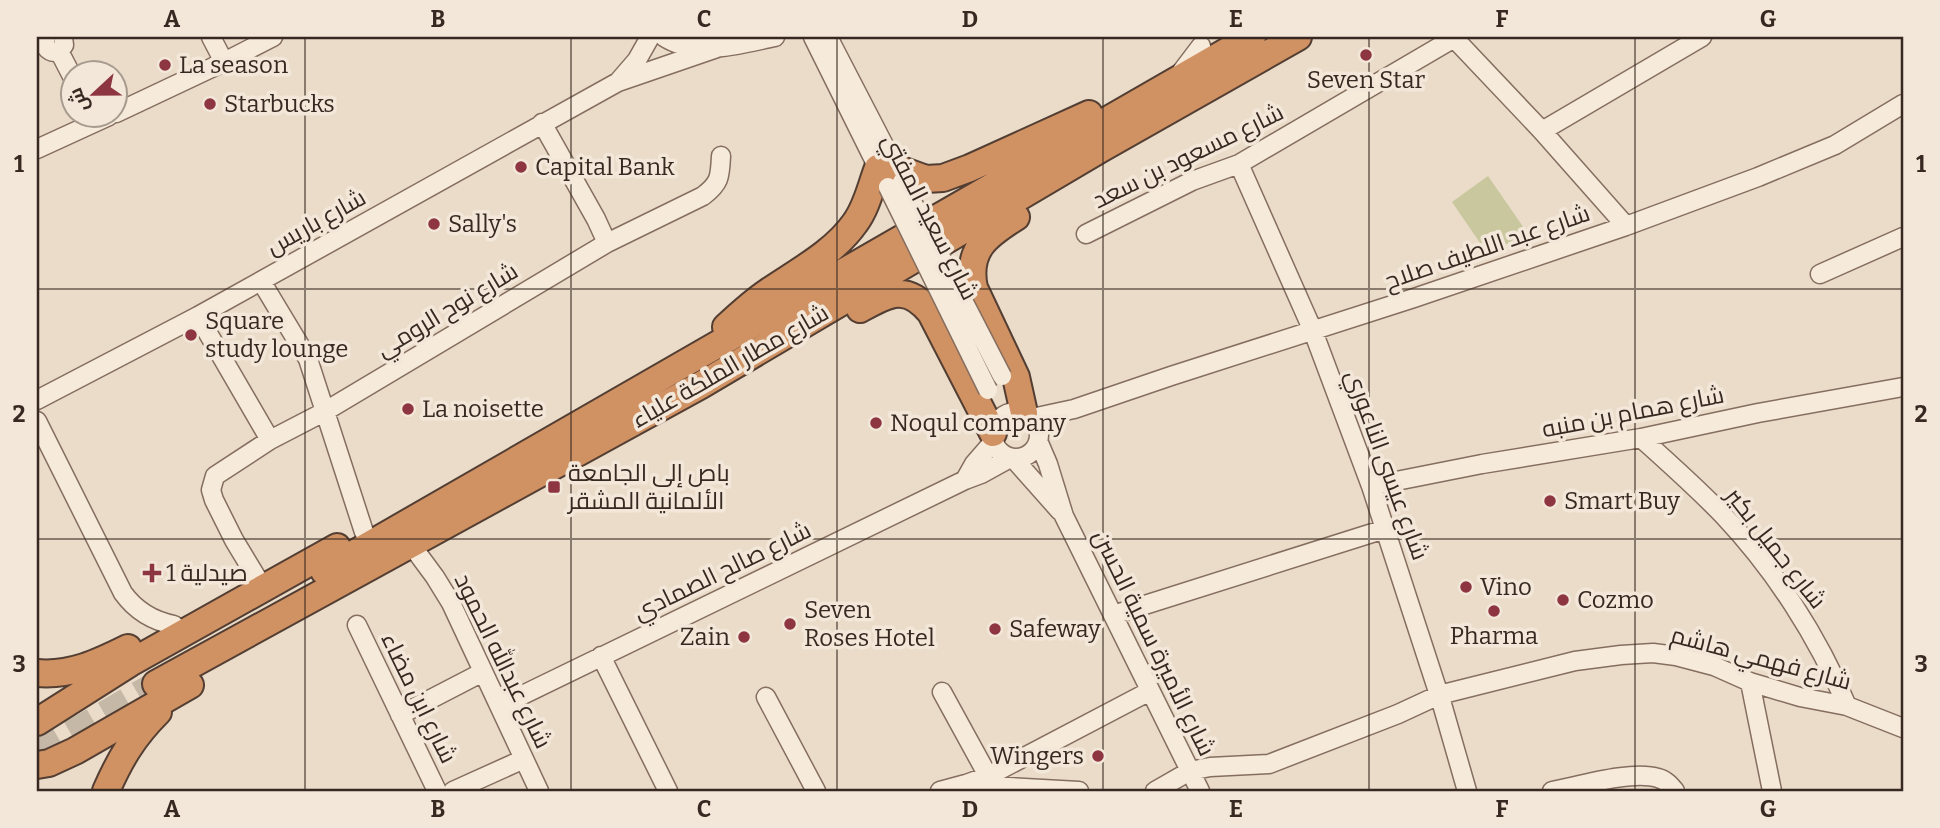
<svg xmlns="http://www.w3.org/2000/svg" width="1940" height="828" font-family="Bitter,Cairo,serif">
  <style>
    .green { fill: #c8c79e }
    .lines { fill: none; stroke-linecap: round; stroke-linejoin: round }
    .highway-tunnel { stroke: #c6b8a7; stroke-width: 26; stroke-dasharray: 26 13; stroke-linecap: butt }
    .minor-casing { stroke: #856e5f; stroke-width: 21 }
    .highway-casing { stroke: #533e33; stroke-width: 30 }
    .minor { stroke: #f6eadb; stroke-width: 18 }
    .highway { stroke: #d09163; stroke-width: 26 }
    .minor-bridge-casing { stroke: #856e5f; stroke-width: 21; stroke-linecap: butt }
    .minor-bridge { stroke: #f6eadb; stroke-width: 18 }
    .grid { fill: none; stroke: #372921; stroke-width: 2; stroke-opacity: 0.55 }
    .poi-dot { fill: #8e3542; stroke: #f2e7d8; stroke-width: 2.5 }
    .labels { text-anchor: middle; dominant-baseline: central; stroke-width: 7; stroke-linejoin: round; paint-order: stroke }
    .poi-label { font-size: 24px; fill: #372921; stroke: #f2e7d8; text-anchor: start }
    .street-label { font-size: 24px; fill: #372921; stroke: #f2e7d8 }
    .neatline { fill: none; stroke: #372921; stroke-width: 2.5 }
    .grid-label { font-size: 23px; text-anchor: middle; font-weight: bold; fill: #372921 }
  </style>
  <rect width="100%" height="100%" fill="#eadcc9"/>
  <path class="green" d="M1488,176l38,55 -37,25 -37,-54z"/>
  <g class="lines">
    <path class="highway-tunnel" d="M37,753l119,-69"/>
    <defs>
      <path id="minor" d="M45,37v9c6,8 14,8 19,-1l-1,-8
        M211,37l13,25
        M664,37c32,21 76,7 111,0
        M813,37l70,141
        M828,37l73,141
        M1453,37l89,94 84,95
        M59,51l15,29
        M1182,71l19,-25
        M618,82l19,-22 13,-23
        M116,113l108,-51 49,-25
        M542,123l54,96 11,24
        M1542,131l160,-94
        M37,149l72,-33
        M1239,164l74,167 58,155 71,218 25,87
        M1086,234l106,-53 47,-17 217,-127
        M1820,274l83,-37
        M261,281l47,78 56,173
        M198,316l72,124
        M37,400l161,-84 420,-234 99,-34
        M993 435a23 23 0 1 1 46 0a23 23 0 1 1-46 0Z
        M1032,418l42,-9 97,-33 243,-78 212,-72 132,-49 77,-32 68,-41
        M37,421l86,172c13,18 30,28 51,32
        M1641,438c28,25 56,50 82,77 52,55 95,122 124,191
        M1039,443l9,21 16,52 136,275
        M1013,458l47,53
        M965,480l9,-16 20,-23
        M1371,486l111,-22 159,-26 117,-25 145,-26
        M418,554l17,23 16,26 88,188
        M263,588l-29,-48 -20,-40 -3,-10 4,-14 55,-36 54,-28 283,-169 96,-47c17,-13 17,-19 18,-40
        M1113,615l272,-86
        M357,625l80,166
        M601,656l67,135
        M1750,682l22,109
        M942,692l51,93
        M766,697l50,94
        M500,706l465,-226 16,-6 29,-16
        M400,715l83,-43
        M974,785l105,6
        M453,791l71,-32
        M940,791l26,-7 22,-8 162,-85
        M1155,791l35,-20 20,-4 59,-3 129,-50 41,-19 136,-34 46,-6 32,-2 23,3 38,10 36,16 50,15 47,9 56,22
        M1552,791c27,-5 80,-21 106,-13 8,2 12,7 17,13"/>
      <path id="highway" d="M896,168l30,11 17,-1 27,-10 119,-54
        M1016,217c-29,18 -50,33 -42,71l42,89 8,36
        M860,309c29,-16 47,-26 71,4l62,120
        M726,327c13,-12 27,-25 42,-35 29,-20 66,-39 87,-69 12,-16 16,-37 23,-55
        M324,571l928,-534
        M37,673c33,3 61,-10 91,-25
        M156,684l545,-299 401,-237 196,-111
        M37,722l93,-59 207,-116
        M37,765l12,-2 26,-12 115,-66
        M106,791c14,-32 27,-54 52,-79"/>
    </defs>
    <use href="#minor" class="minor-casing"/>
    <use href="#highway" class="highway-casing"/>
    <use href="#minor" class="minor"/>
    <use href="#highway" class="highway"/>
    <defs>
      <path id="minor-bridge" d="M902,182l100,194
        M888,187l100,203"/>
    </defs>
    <use href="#minor-bridge" class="minor-bridge-casing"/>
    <use href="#minor-bridge" class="minor-bridge"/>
  </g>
  <path class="grid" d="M305,37v754M571,37v754M837,37v754M1103,37v754M1369,37v754M1635,37v754M37,289h1866M37,539h1866"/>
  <g class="poi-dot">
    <circle cx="1366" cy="55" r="7"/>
    <circle cx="165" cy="65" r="7"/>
    <circle cx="210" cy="104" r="7"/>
    <circle cx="521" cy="167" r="7"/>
    <circle cx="434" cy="224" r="7"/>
    <circle cx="191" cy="335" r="7"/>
    <circle cx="408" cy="409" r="7"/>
    <circle cx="876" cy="423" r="7"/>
    <rect x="547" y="480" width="14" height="14" rx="3.5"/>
    <circle cx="1550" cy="501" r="7"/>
    <path d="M148.5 562.5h7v7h7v7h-7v7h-7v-7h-7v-7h7z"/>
    <circle cx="1466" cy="587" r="7"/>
    <circle cx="1563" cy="600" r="7"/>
    <circle cx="1494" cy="611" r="7"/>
    <circle cx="790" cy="624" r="7"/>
    <circle cx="995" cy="629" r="7"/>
    <circle cx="744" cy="637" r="7"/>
    <circle cx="1098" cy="756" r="7"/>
  </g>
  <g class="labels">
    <g class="poi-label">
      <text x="179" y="65">La season</text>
      <text x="1366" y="80" text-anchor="middle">Seven Star</text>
      <text x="224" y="104">Starbucks</text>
      <text x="535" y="167">Capital Bank</text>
      <text x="448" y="224">Sally's</text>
      <text x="205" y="321">Square<tspan x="205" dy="28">study lounge</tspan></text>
      <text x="422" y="409">La noisette</text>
      <text x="890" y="423">Noqul company</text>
      <text x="568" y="473">باص إلى الجامعة<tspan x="568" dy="28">الألمانية المشقر</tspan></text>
      <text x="1564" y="501">Smart Buy</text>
      <text x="166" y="573">صيدلية 1</text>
      <text x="1480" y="587">Vino</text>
      <text x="1577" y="600">Cozmo</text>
      <text x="804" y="610">Seven<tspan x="804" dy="28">Roses Hotel</tspan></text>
      <text x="1009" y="629">Safeway</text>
      <text x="1494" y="636" text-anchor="middle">Pharma</text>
      <text x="730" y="637" text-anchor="end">Zain</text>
      <text x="1084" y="756" text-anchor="end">Wingers</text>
    </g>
    <g class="street-label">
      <text transform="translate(1188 156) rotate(-26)">شارع مسعود بن سعد</text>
      <text transform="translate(930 217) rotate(63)">شارع سعيد المفتي</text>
      <text transform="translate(316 222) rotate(-29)">شارع باريس</text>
      <text transform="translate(1487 247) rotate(-19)">شارع عبد اللطيف صلاح</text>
      <text transform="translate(447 310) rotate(-31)">شارع نوح الرومي</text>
      <text transform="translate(730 366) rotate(-30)">شارع مطار الملكة علياء</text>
      <text transform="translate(1633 412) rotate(-11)">شارع همام بن منبه</text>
      <text transform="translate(1387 465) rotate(70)">شارع عيسى الناعوري</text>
      <text transform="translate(1776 548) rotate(52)">شارع جميل بكير</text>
      <text transform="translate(722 571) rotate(-26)">شارع صالح الصمادي</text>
      <text transform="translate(1154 643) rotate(64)">شارع الأميرة سمية الحسن</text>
      <text transform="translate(1761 658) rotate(15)">شارع فهمي هاشم</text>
      <text transform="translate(503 661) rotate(64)">شارع عبدالله الحمود</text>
      <text transform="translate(419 698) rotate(64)">شارع ابن مضاء</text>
    </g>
  </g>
  <rect width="1940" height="828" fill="none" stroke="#f2e7d8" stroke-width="77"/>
  <g transform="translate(94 94) rotate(248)"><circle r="33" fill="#f2e7d8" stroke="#a79b8f" stroke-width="2"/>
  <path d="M0-5L12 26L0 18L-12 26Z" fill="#8e3542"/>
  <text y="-10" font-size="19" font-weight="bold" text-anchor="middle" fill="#372921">ش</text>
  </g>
  <rect x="38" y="38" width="1864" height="752" class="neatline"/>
  <g class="grid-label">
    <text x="172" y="27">A</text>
    <text x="438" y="27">B</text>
    <text x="704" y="27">C</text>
    <text x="970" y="27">D</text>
    <text x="1236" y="27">E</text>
    <text x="1502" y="27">F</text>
    <text x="1768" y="27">G</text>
    <text x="19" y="172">1</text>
    <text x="1921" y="172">1</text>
    <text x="19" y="422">2</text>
    <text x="1921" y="422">2</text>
    <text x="19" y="672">3</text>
    <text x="1921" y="672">3</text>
    <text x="172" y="817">A</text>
    <text x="438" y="817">B</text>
    <text x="704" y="817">C</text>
    <text x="970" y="817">D</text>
    <text x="1236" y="817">E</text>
    <text x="1502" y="817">F</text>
    <text x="1768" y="817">G</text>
  </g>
</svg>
